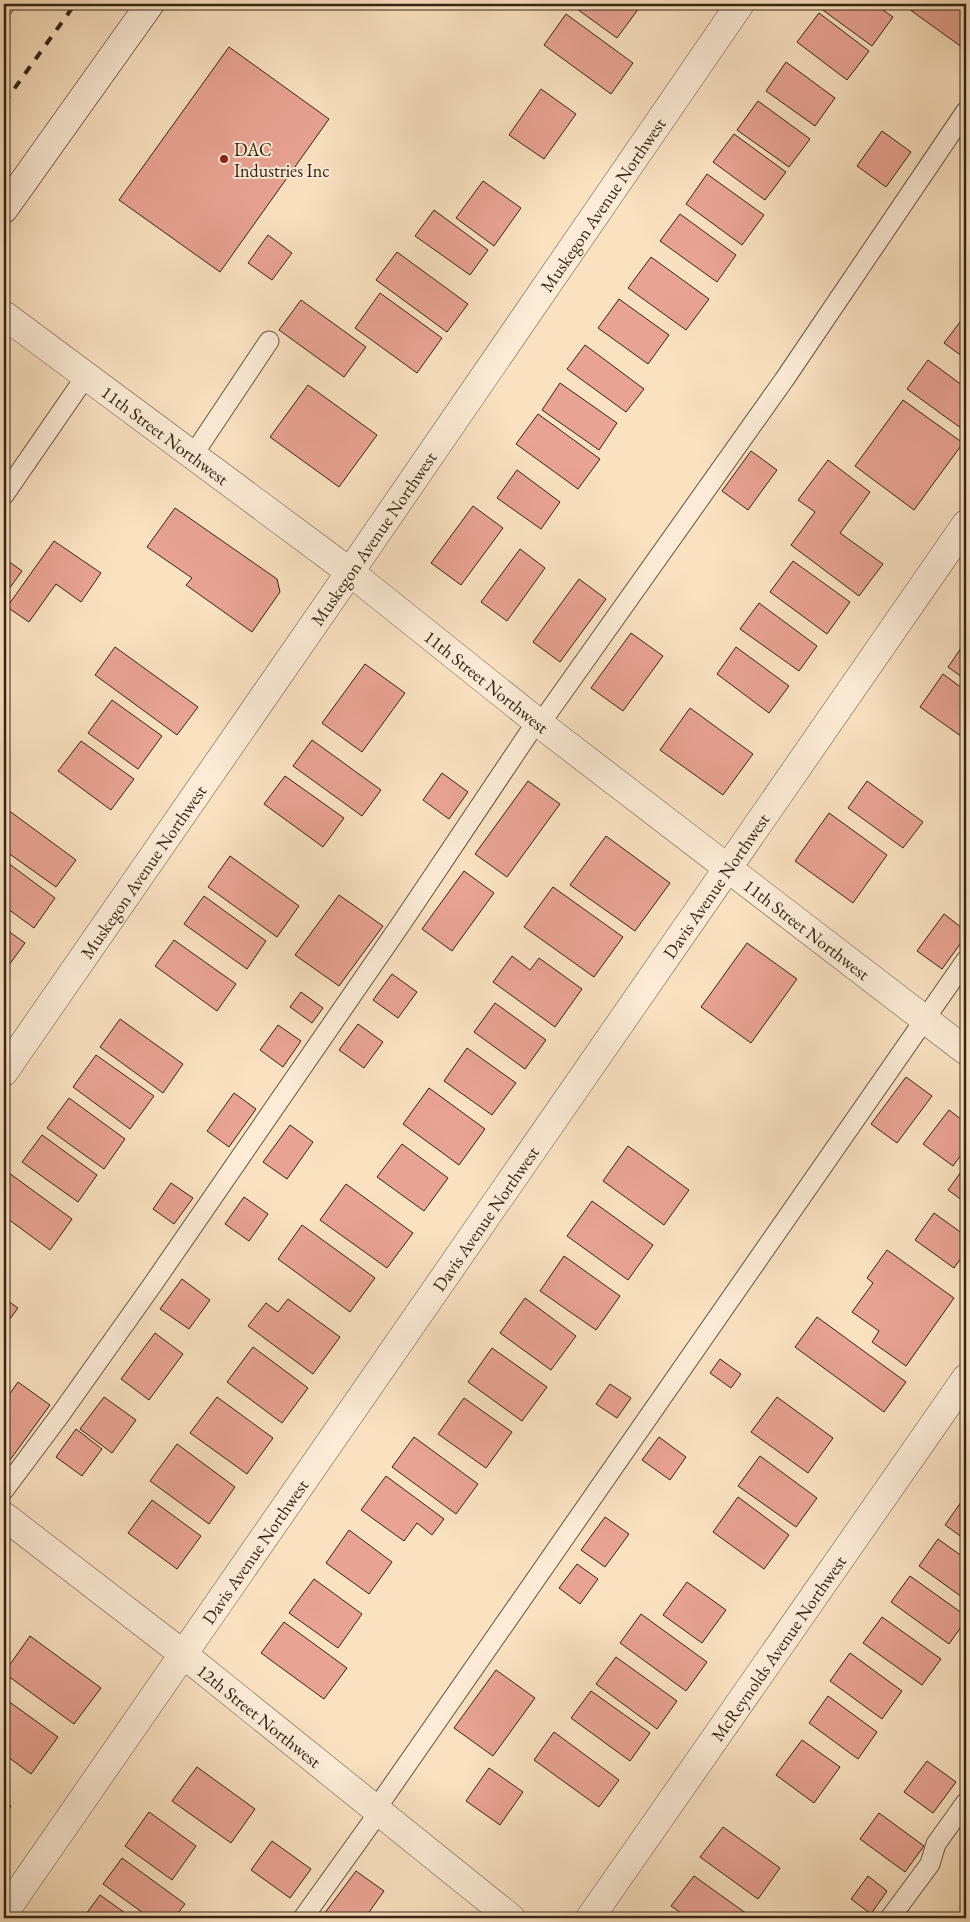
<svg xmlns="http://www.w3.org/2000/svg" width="970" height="1922" font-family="'EB Garamond',serif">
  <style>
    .building { fill: #e9a393; stroke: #352412 }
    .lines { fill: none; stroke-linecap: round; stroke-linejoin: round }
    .lane-casing { stroke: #66543e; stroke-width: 21 }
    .street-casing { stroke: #66543e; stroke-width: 29 }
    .secondary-casing { stroke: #352412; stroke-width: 29 }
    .lane { stroke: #fcecd7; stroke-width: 19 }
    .street { stroke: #fcecd7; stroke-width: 28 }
    .secondary { stroke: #fcecd7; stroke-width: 28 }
    .rail { stroke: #352412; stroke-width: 4; stroke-dasharray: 9 9; stroke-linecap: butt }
    .poi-dot { fill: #8f2418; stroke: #fcecd7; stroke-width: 2 }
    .labels { text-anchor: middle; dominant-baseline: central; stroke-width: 4; stroke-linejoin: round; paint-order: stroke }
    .poi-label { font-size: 18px; fill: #352412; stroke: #fcecd7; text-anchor: start }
    .street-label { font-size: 18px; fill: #352412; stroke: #fcecd7 }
  </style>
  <rect width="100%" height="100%" fill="#fae2c1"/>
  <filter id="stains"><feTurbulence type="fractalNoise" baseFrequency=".004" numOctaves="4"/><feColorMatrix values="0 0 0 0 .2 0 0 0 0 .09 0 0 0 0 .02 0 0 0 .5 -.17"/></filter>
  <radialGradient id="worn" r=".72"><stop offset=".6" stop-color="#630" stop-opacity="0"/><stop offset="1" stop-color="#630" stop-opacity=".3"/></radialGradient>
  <path class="building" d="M570,4h72l-25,34z
    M823,4h51l19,13 -21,29 -52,-38z
    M902,4h64v46z
    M819,13l50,38 -22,29 -50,-38z
    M566,14l67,49 -22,31 -67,-49z
    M229,47l100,72 -109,153 -101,-72z
    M786,62l49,36 -20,28 -49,-35z
    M541,89l35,25 -32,45 -35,-24z
    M758,101l52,38 -21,28 -52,-37z
    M882,131l29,21 -25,35 -29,-21z
    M734,134l52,38 -21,28 -52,-38z
    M707,174l57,41 -22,30 -56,-41z
    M483,181l38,27 -27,38 -38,-28z
    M434,210l54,40 -18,25 -55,-39z
    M680,214l56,41 -19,27 -57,-41z
    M268,235l24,18 -20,27 -24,-17z
    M397,252l71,52 -21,28 -71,-52z
    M651,257l58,42 -23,31 -58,-42z
    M380,293l62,45 -25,35 -62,-45z
    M619,299l50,36 -21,29 -50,-36z
    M301,300l65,47 -22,30 -65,-47z
    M960,322l6,5v32l-22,-16z
    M585,345l59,44 -18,23 -59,-43z
    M928,360l38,28 -1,43 -58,-42z
    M560,383l57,40 -18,27 -57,-40z
    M308,385l69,50 -38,52 -69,-50z
    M903,400l60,43 -49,67 -59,-44z
    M538,414l62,45 -22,30 -62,-45z
    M751,451l26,19 -29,40 -26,-19z
    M828,460l42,32 -30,41 43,31 -24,32 -68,-51 24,-33 -17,-12z
    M517,470l43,32 -19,27 -44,-31z
    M473,506l30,22 -42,57 -30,-22z
    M175,508l102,71 3,13 -28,40 -66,-47 6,-7 -45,-31z
    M54,541l47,32 -20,29 -25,-18 -27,38 -22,-15z
    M520,549l25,19 -38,53 -26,-19z
    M4,558l18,13 -18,25z
    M793,561l57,41 -23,32 -57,-42z
    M579,579l27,20 -46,63 -27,-20z
    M759,603l58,43 -18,25 -59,-42z
    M631,633l32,23 -40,55 -32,-23z
    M966,641v39l-18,-13z
    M115,647l83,60 -21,28 -82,-60z
    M736,647l53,39 -20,27 -52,-39z
    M365,664l40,29 -43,59 -40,-29z
    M943,674l23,17v46l-1,2 -45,-32z
    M112,700l50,36 -24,33 -50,-36z
    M690,708l63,46 -30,41 -63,-45z
    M312,740l69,50 -19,26 -69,-50z
    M81,741l53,38 -23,31 -53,-39z
    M442,773l26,19 -19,27 -26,-19z
    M285,776l59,42 -21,29 -59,-43z
    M528,781l32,23 -53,73 -32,-23z
    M867,781l56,41 -20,26 -55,-40z
    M4,807l72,53 -20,27 -52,-37z
    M829,813l58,42 -34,48 -58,-42z
    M606,836l64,47 -35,48 -65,-46z
    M230,856l69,50 -22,31 -69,-50z
    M4,860l51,38 -21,30 -30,-22z
    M464,871l30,22 -42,58 -30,-22z
    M553,887l70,50 -29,40 -70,-50z
    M339,895l44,31 -44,60 -44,-31z
    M204,896l62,45 -19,28 -63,-45z
    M944,914l22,17v5l-24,33 -25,-18z
    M4,928l21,15 -21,29z
    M174,940l62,44 -19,27 -62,-45z
    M747,943l50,36 -46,64 -50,-36z
    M512,956l18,14 9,-12 43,31 -27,38 -62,-45z
    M392,974l25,18 -19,26 -25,-18z
    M301,992l22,16 -11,15 -22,-16z
    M495,1003l51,37 -21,29 -51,-37z
    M120,1019l63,45 -20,29 -63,-46z
    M358,1024l25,18 -19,26 -25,-18z
    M278,1025l23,16 -18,26 -23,-17z
    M467,1048l49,35 -24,32 -48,-34z
    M96,1055l58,41 -24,33 -57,-42z
    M906,1077l26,19 -35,47 -26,-19z
    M429,1088l56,41 -26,36 -56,-41z
    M234,1093l22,16 -27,38 -22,-16z
    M69,1098l56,41 -21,30 -57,-41z
    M949,1110l17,13v25l-13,18 -30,-22z
    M290,1125l23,17 -26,37 -24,-17z
    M42,1135l55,40 -19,27 -56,-40z
    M402,1144l46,34 -24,33 -47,-34z
    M628,1146l61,44 -25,35 -61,-44z
    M966,1165v38l-18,-13z
    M9,1173l63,46 -22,31 -46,-34v-36z
    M171,1183l22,15 -19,26 -21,-15z
    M346,1184l67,49 -26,35 -67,-48z
    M244,1197l24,17 -19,27 -24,-17z
    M592,1201l61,44 -25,35 -61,-44z
    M934,1213l32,23v15l-12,17 -39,-28z
    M302,1225l73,53 -25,34 -72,-53z
    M887,1250l67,48 -48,68 -34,-24 7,-11 -27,-19 21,-29 -6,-5z
    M564,1256l56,40 -24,34 -56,-39z
    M182,1279l28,21 -21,29 -29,-20z
    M4,1298l14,10 -14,19z
    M525,1298l51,38 -25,34 -51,-37z
    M288,1299l52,38 -27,37 -65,-48 18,-23 12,9z
    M817,1317l89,65 -22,30 -89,-65z
    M155,1333l28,21 -34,46 -28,-21z
    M253,1347l55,41 -26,35 -55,-41z
    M492,1348l55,39 -25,34 -54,-39z
    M720,1359l21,15 -10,14 -21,-15z
    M18,1382l32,23 -40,55 -6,-5v-53z
    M610,1384l21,14 -14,20 -21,-14z
    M104,1397l32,23 -24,33 -32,-24z
    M217,1397l56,41 -26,36 -57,-41z
    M777,1397l56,41 -25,35 -57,-41z
    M464,1398l48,34 -26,36 -48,-34z
    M76,1429l26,20 -20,27 -26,-19z
    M414,1437l64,47 -22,30 -64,-47z
    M659,1437l27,20 -16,23 -28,-20z
    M177,1444l58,43 -26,37 -59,-43z
    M760,1456l57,42 -21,29 -58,-41z
    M386,1476l58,43 -12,16 -15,-12 -13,18 -43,-31z
    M966,1495v45l-21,-15z
    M738,1497l51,38 -25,34 -51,-37z
    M152,1500l49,36 -24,33 -49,-36z
    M605,1517l24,17 -24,33 -24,-17z
    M349,1530l43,32 -23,32 -43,-31z
    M938,1539l28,20v41l-47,-34z
    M577,1564l21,15 -18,25 -21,-16z
    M910,1576l56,40v4l-17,24 -58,-42z
    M314,1579l48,35 -24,34 -49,-35z
    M687,1582l39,28 -24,33 -39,-28z
    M641,1614l66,48 -21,29 -66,-48z
    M882,1617l59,42 -19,26 -59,-42z
    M284,1622l63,46 -23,31 -63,-46z
    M30,1636l71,52 -27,36 -70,-51z
    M850,1653l52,38 -20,28 -52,-38z
    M616,1657l61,44 -20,28 -61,-45z
    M496,1670l39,28 -42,58 -39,-28z
    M591,1691l59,42 -20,28 -59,-43z
    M828,1696l49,36 -19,27 -49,-36z
    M4,1698l54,39 -27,37 -27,-20z
    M554,1732l65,48 -20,27 -65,-47z
    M802,1740l38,27 -26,36 -38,-28z
    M927,1761l29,21 -23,31 -29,-21z
    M197,1767l58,42 -24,34 -59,-42z
    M489,1768l34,24 -23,33 -34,-24z
    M4,1801l7,5 -7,11z
    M149,1812l47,34 -24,34 -47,-34z
    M879,1813l45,33 -19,26 -45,-33z
    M723,1827l57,41 -22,31 -58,-42z
    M272,1841l39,28 -21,29 -39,-28z
    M122,1858l63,46 -11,14h-24l-47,-34z
    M356,1871l28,20 -19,27h-44z
    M694,1876l53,38 -3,4h-56l-17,-12z
    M868,1876l19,15 -16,23 -20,-15z
    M100,1895l32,23h-49z"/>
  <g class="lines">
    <defs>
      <path id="lane" d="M4,6l1,-2
        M193,455l76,-114
        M4,495l82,-119
        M540,724l244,-344 182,-269
        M4,1490l56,-75 93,-131 250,-363 134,-200
        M376,1809l590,-849
        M303,1918l76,-106
        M890,1918l40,-54 6,-20 30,-42"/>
      <g id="street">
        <path id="s1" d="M4,315l346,257 190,152 426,327"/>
        <path id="s2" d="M4,1072l346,-500 390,-568"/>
        <path id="s3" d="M4,1516l179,138 328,264"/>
        <path id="s4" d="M4,1913l962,-1389"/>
        <path id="s5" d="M590,1918l376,-540"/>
      </g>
      <path id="secondary" d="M4,209l146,-205"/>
    </defs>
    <use href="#lane" class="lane-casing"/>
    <use href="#street" class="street-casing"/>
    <use href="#secondary" class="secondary-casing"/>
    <use href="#lane" class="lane"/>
    <use href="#street" class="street"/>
    <use href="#secondary" class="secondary"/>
    <path class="rail" d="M4,103l71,-99"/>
  </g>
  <circle class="poi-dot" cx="224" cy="159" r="5"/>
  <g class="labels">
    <g class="poi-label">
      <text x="234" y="149">DAC<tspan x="234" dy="21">Industries Inc</tspan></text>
    </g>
    <g class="street-label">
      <text stroke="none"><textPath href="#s2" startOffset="1054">Muskegon Avenue Northwest</textPath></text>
      <text stroke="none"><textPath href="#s1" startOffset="201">11th Street Northwest</textPath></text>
      <text stroke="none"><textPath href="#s2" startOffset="649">Muskegon Avenue Northwest</textPath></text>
      <text stroke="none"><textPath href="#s1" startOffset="606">11th Street Northwest</textPath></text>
      <text stroke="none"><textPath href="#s2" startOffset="244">Muskegon Avenue Northwest</textPath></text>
      <text stroke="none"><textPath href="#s4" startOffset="1250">Davis Avenue Northwest</textPath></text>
      <text stroke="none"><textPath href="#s1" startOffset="1011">11th Street Northwest</textPath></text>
      <text stroke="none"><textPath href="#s4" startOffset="845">Davis Avenue Northwest</textPath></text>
      <text stroke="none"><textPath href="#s4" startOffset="440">Davis Avenue Northwest</textPath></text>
      <text stroke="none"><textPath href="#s5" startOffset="329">McReynolds Avenue Northwest</textPath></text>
      <text stroke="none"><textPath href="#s3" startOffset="324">12th Street Northwest</textPath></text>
    </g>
  </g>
  <rect width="970" height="1922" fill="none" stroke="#fae2c1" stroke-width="20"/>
  <rect x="5" y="5" width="960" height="1912" fill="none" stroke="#352412" stroke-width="2.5"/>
  <rect x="10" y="10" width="950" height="1902" fill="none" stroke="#352412"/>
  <rect width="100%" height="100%" filter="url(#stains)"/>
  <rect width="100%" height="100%" fill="url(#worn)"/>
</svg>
